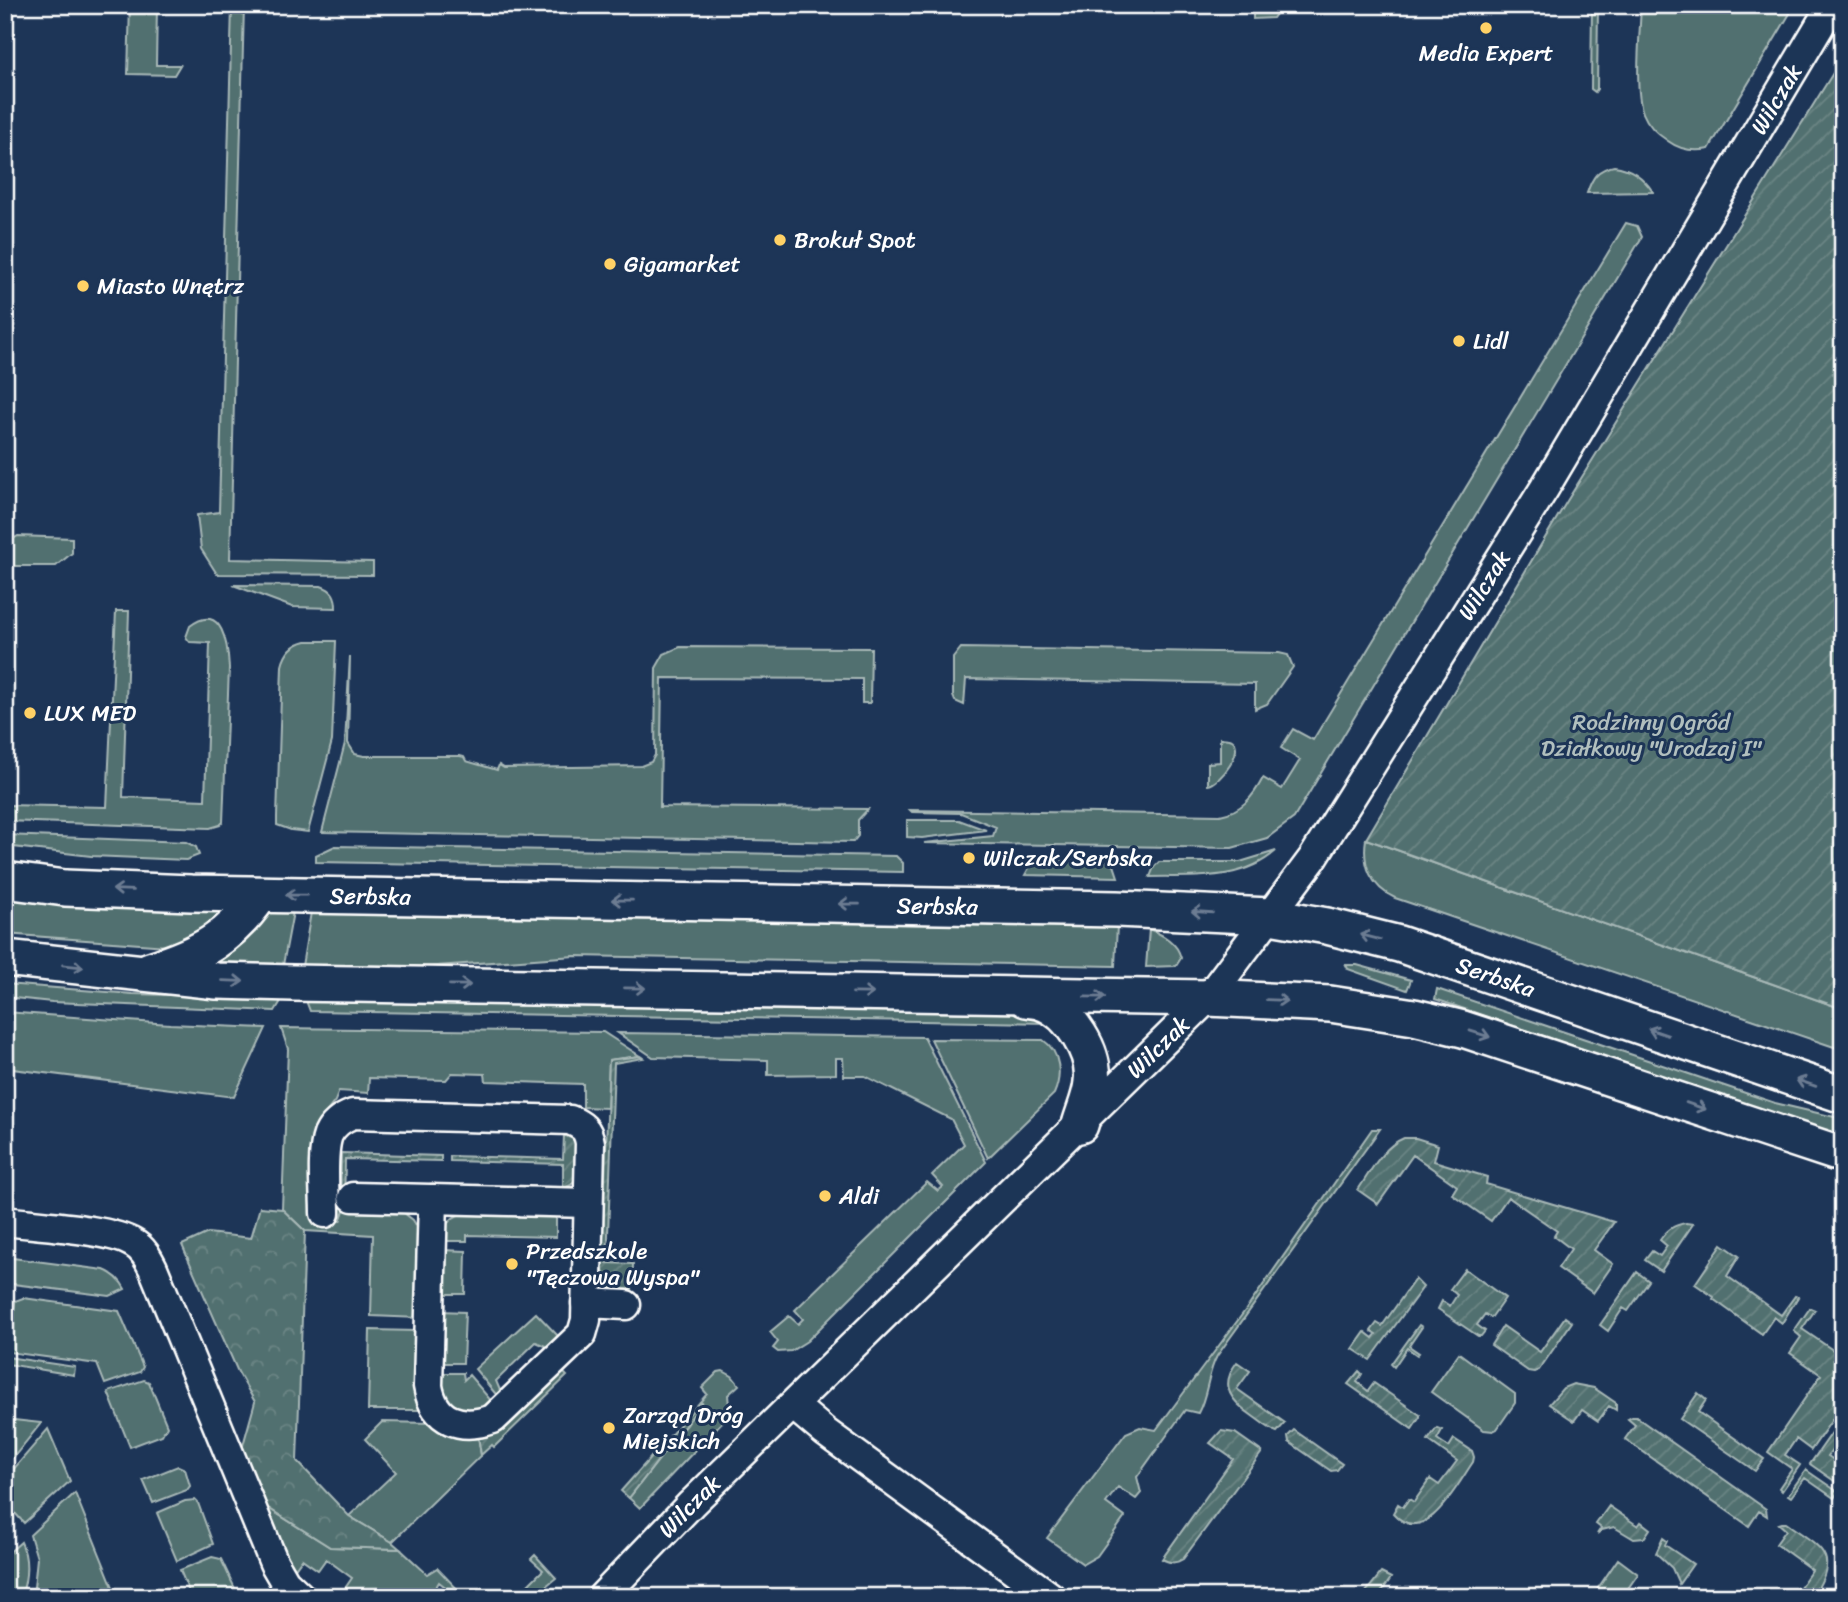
<svg xmlns="http://www.w3.org/2000/svg" width="1848" height="1602" font-family="Sriracha,sans-serif">
  <style>
    .green { fill: #51706f; stroke: #a8b8b7; stroke-width: 2 }
    .forest { fill: url(#forest-crowns); stroke: #a8b8b7; stroke-width: 2 }
    .garden { fill: url(#garden-furrows); stroke: #a8b8b7; stroke-width: 2 }
    .lines { fill: none; stroke-linecap: round; stroke-linejoin: round }
    .minor-casing { stroke: #fff; stroke-width: 33 }
    .tertiary-casing { stroke: #fff; stroke-width: 40 }
    .minor { stroke: #1d3557; stroke-width: 28 }
    .tertiary { stroke: #1d3557; stroke-width: 35 }
    .oneway { stroke: #6c7c92 }
    .poi-dot { fill: #ffd166; stroke: #1d3557; stroke-width: 2.5 }
    .labels { text-anchor: middle; dominant-baseline: central; stroke-width: 6; stroke-linejoin: round; paint-order: stroke }
    .poi-label { font-size: 23px; fill: #fff; stroke: #1d3557; text-anchor: start }
    .street-label { font-size: 23px; fill: #fff; stroke: #1d3557 }
    .park-label { font-size: 23px; fill: #b1bfbe; stroke: #1d3557 }
  </style>
  <defs>
    <pattern id="forest-crowns" width="20" height="18" patternUnits="userSpaceOnUse" patternTransform="scale(1.75)"><rect width="20" height="18" fill="#51706f"/><path d="M2 6a3 3 0 1 1 6 0M12 15a3 3 0 1 1 6 0" fill="none" stroke="#6b8585"/></pattern>
    <pattern id="garden-furrows" width="10" height="10" patternUnits="userSpaceOnUse" patternTransform="scale(1.75)"><rect width="10" height="10" fill="#51706f"/><path d="M-1 1l2-2M0 10L10 0M9 11l2-2" fill="none" stroke="#6b8585"/></pattern>
  </defs>
  <rect width="100%" height="100%" fill="#1d3557"/>
  <filter id="ink" filterUnits="userSpaceOnUse"><feTurbulence type="fractalNoise" baseFrequency=".0143" numOctaves="2"/><feDisplacementMap in="SourceGraphic" scale="14" xChannelSelector="R" yChannelSelector="G"/><feConvolveMatrix kernelMatrix="1 2 1 2 8 2 1 2 1" color-interpolation-filters="sRGB"/></filter>
  <g filter="url(#ink)">
    <path class="green" d="M130,5h27l-1,60h24l-6,10 -46,-1z
      M232,5h12l-14,554 143,3v13l-156,-1 -16,-25 -4,-34 22,-3z
      M1253,5h26v5l-6,8 -20,1z
      M1592,5h6l-1,84 -2,3 -4,-3z
      M1641,5h154l-86,144c-15,3 -29,1 -41,-8 -11,-7 -20,-15 -25,-28 -9,-24 -3,-80 -2,-108z
      M1614,166c17,2 30,12 39,26l-66,1c5,-15 10,-24 27,-27z
      M1626,223l11,3 5,11 -348,581 -27,20 -35,10 -308,-5 69,-7 3,-9 -35,-14 -49,-1 -2,-2 310,5c22,-4 33,-18 43,-37l19,11 18,-29 -19,-12 12,-19 20,11z
      M18,536l54,2v15l-16,13h-48l-3,-2v-20z
      M233,585l88,1c12,4 15,10 15,22l-44,-1z
      M116,611h13l-6,186 82,3 5,-157 -20,-1 -4,-5 4,-11c33,-25 38,21 39,42l-6,154 -3,3 -10,3 -205,-7v-16l102,2z
      M306,641h30l-4,100 -24,91 -17,-2 -14,-5v-8l5,-151c3,-13 11,-22 24,-25z
      M680,647l191,1 -1,55h-8v-24l-200,-1 -2,129 208,2 -10,11v16l-5,6 -531,-10 23,-89 5,-87 -2,87 7,11 9,2h96l4,1 2,4 31,9 2,-5 5,3 137,-2 10,-4 4,-7 1,-87 8,-14z
      M961,648l318,5 9,2 5,12 -26,37 -12,5v-25l-289,-5 -2,26 -9,-4 -2,-5v-38z
      M1220,738c4,1 9,0 12,2 14,9 -12,44 -24,45v-22l12,-1z
      M907,820h52l27,10 -64,8 -15,-1z
      M5,835l181,7 10,5 3,8 -13,5 -95,-4 -86,-10z
      M1366,839l477,170v41l-448,-152c-24,-11 -33,-33 -29,-59z
      M335,846l561,10 7,7v9l-587,-10v-7z
      M1276,851c-35,31 -83,25 -126,26l4,-10 5,-5h81z
      M1038,860l67,1 9,4 4,12 -93,-2 8,-14z
      M5,896l221,15 -20,22 -39,13 -162,-12z
      M267,912h26l-10,53 -65,-3 -2,-2z
      M311,912l806,13 -2,41 -540,-10 -152,11 -121,-1z
      M1149,929c14,6 28,13 32,29l-5,8 -30,1z
      M1346,965h11l54,15 -4,10 -59,-21z
      M5,984l128,10 150,4 -8,13 -223,-9 -47,-5z
      M1437,989l338,114 68,16v19l-408,-139z
      M305,998l713,14 29,11 -737,-12z
      M5,1012l165,12 96,4 -32,69 -229,-29z
      M281,1028l322,4 37,24 -31,4 -2,48 -24,-1v-23l-97,-3 -1,-7 -33,-1 -6,7 -77,-2 -1,15 -29,-2 -4,10 -20,26 -4,92 29,2 4,-11 50,1 10,2 9,7 6,10v88l-48,-2 2,-81 -68,-4 -23,-22 6,-160z
      M618,1033l306,4 62,125 -179,179 -16,10 -13,1 -5,-4 5,-6 -8,-10 19,-16 9,8 5,-5 -8,-9 132,-128 11,9 5,-4 -11,-12 32,-31 -13,-25 -86,-43h-21l-1,-18h-7v16l-68,1v-15l-115,-3z
      M931,1039l112,1c18,12 19,36 11,54l-66,64z
      M1372,1129h8l-163,227c-10,18 -9,39 -19,57l-13,-3 -48,67 4,16 -5,6 -18,-12 -12,16 19,14 -28,39 -14,8 -36,-26 79,-105 14,-6 16,3 94,-126z
      M462,1214l94,3v20l-89,-2v6h-25c3,-14 5,-23 20,-27z
      M442,1250l24,1 -1,43h-25z
      M5,1257l99,13c10,4 16,9 21,19l-15,7 -105,-13z
      M23,1298l96,13 24,56 -3,5 -35,12 -8,-20 -89,-12 7,-51z
      M440,1311l25,1 -2,51h-24z
      M536,1313l24,25 -10,10 -14,-6 -40,39 6,14 -3,3 -24,-29z
      M370,1330l47,1 7,79h-56z
      M1459,1353l56,41v9l-18,26 -4,2 -9,-1 -53,-38z
      M7,1357l68,10 -1,8 -67,-11z
      M723,1371l9,5 7,9 -11,10 1,11 -3,12 -86,90 -11,-10 73,-94 -2,-2 7,-8 -5,-6 16,-16z
      M438,1373h25l1,7 5,-5 24,28 -24,11 -24,-11z
      M144,1380l5,2 18,44 -5,9 -32,12 -22,-55z
      M5,1419l36,4 -36,45z
      M382,1422l51,1 45,13 3,19 -89,87 -43,-26 47,-44 -31,-33z
      M48,1429l22,52 -46,42 -19,-21v-23z
      M178,1466l7,3 5,17 -3,4 -34,13 -10,-23z
      M75,1493l42,104h-84l4,-39 -7,-23z
      M195,1500l3,3 15,41 -36,17 -20,-48 28,-12z
      M265,1506l65,41 70,2 27,25 10,-6 28,29h-7l-19,-15 -9,15h-91l13,-19 -26,-19 -8,11 -16,-11 -8,11z
      M21,1542c8,17 6,37 0,55h-16v-41z
      M535,1555l21,23 -10,8 5,11h-35l27,-27 -12,-11z
      M212,1557l9,2 18,38h-48l-11,-27z
      M1618,1559l20,15 -16,23h-30z"/>
    <path class="forest" d="M260,1207l22,2 23,22 -8,230 52,55 43,26 8,7 -70,-2 -65,-41 -23,-57 13,-47 -17,-30 -56,-127 26,-12 43,5z"/>
    <path class="garden" d="M1843,57v952l-477,-170 201,-338z
      M640,1056l3,2 -29,5 -7,200 26,1 -1,25 -16,1 -9,-5 -5,-18 7,-207z
      M564,1135l9,4 4,7 -2,33 -4,6 -8,3v-24l-113,-3v-5l113,3z
      M1404,1138h12l22,7 -4,16 53,16 -1,7 128,38 -20,28 19,14 -20,29 -35,-25 13,-19 -17,-13 3,-5 -49,-34 -17,24 -39,-27 5,-8 -44,-31 -35,49 -20,-14c13,-19 24,-43 46,-52z
      M341,1153l100,3v5l-96,-2 -1,51 -4,11z
      M1686,1223l7,1 -32,47 -16,-11 7,-9 8,5 7,-10 -7,-6c7,-10 13,-15 26,-17z
      M1722,1244l17,12 -12,20 54,39 14,-19 3,1 -16,26 -8,-6 -12,17 -49,-35 1,-2 -19,-13z
      M1465,1269l40,29 -14,20 -6,-4 -8,11 8,6 -4,5h-3l-40,-27 4,-8 8,5 7,-11 -7,-6z
      M1637,1272l12,9 -21,30 -5,-3 -15,23 -8,-6z
      M1415,1279l8,8 -53,73 -17,-11 12,-17 8,6 3,-4 -5,-3 6,-8 5,3z
      M1810,1308l5,2 -13,19 41,28v47l-32,46 -15,-11 -11,16 15,10 -18,26 -3,-3 13,-19 -24,-17 53,-77 -31,-22 11,-16 -7,-6z
      M1565,1317l7,5 -33,48 -5,2 -6,-1 -37,-26 12,-19 37,26z
      M1419,1325l3,2 -13,19 10,7 -2,2 -10,-7 -13,19 -3,-3z
      M1237,1362l13,9 -13,18 48,34 -8,9c-8,-3 -16,-10 -23,-15 -22,-15 -36,-30 -17,-55z
      M561,1370l6,6 -73,71 -2,-2 -11,10 -3,-19z
      M1359,1371l3,3 -5,8 11,9 6,-8 46,32v2l-8,12 -64,-45z
      M1573,1384l21,4 22,15v7l-7,-4 -11,15 -16,-11 -8,11 -25,-17 14,-16z
      M1698,1393l8,7 -8,12 66,47 -9,12 -75,-52z
      M700,1402l2,1 -73,95 -8,-7z
      M1632,1417h4l130,92 1,7 -8,-5 -10,15 -124,-87 10,-14 -7,-6z
      M1843,1417v18l-15,21 15,10v21l-33,-23z
      M1437,1428l5,2 -5,9 12,8 5,-8 18,12 2,6 -1,5c-16,23 -48,88 -80,51l5,-9 5,3 6,-8 5,3 16,-23 9,6 18,-24 -29,-21z
      M1294,1430l48,34 -5,6 -6,1 -42,-29 -1,-6z
      M1221,1431l14,2 27,19 -79,107c-8,5 -13,4 -21,0l71,-100 -23,-16z
      M1806,1470l32,22 -4,6 -29,-20 -14,19 -3,-2z
      M1609,1506l29,20 3,-4 9,7 -6,9 -10,1 -20,-12 -12,3 -5,4 4,-6 -5,-4z
      M1782,1523h4c35,25 56,31 26,74h-19l19,-27 -36,-26 10,-14 -7,-6z
      M1663,1538l4,3 -2,4 28,19 -14,20 -7,-16 -16,-15z
      M1381,1573l10,5 -13,19h-16z"/>
    <g class="lines">
      <defs>
        <g id="minor">
          <path d="M353,1197l235,6"/>
          <path d="M325,1213c0,-21 -4,-59 3,-78 5,-11 14,-17 25,-21l217,6c12,5 18,9 20,23l-4,177 -4,14 -89,85c-32,11 -59,3 -65,-33l5,-187"/>
          <path d="M5,1221c30,4 106,8 128,22 10,5 15,15 20,25l121,295 11,19 16,15"/>
          <path d="M586,1303l40,2"/>
          <path d="M793,1405l32,27 226,165"/>
          <path id="s1" d="M602,1597l89,-93 517,-506 105,-140 231,-369 288,-484"/>
        </g>
        <g id="tertiary">
          <path id="s2" d="M5,880l60,8 126,5 926,16 153,7 57,10 72,18 444,151"/>
          <path d="M5,958l212,23 76,2 915,15 122,6 84,13 49,12 380,126"/>
          <path d="M150,970c49,-15 81,-32 110,-75"/>
          <path d="M1026,999c5,1 11,1 16,3 28,10 54,51 50,80 -1,14 -8,29 -12,43"/>
        </g>
      </defs>
      <use href="#minor" class="minor-casing"/>
      <use href="#tertiary" class="tertiary-casing"/>
      <use href="#minor" class="minor"/>
      <use href="#tertiary" class="tertiary"/>
    </g>
    <defs><path id="oneway-shaft" d="M-6 0H5M1.5-3L5.5 0L1.5 3" fill="none" stroke-width="1.6" stroke-linecap="round" stroke-linejoin="round" transform="scale(1.75)"/></defs>
    <g class="oneway">
      <use href="#oneway-shaft" transform="translate(123 890) rotate(-178)"/>
      <use href="#oneway-shaft" transform="translate(296 895) rotate(-179)"/>
      <use href="#oneway-shaft" transform="translate(622 900) rotate(-179)"/>
      <use href="#oneway-shaft" transform="translate(849 904) rotate(-179)"/>
      <use href="#oneway-shaft" transform="translate(1202 912) rotate(-176)"/>
      <use href="#oneway-shaft" transform="translate(1370 937) rotate(-166)"/>
      <use href="#oneway-shaft" transform="translate(73 966) rotate(6)"/>
      <use href="#oneway-shaft" transform="translate(233 981) rotate(2)"/>
      <use href="#oneway-shaft" transform="translate(460 985) rotate(1)"/>
      <use href="#oneway-shaft" transform="translate(635 988) rotate(1)"/>
      <use href="#oneway-shaft" transform="translate(863 993) rotate(1)"/>
      <use href="#oneway-shaft" transform="translate(1095 997) rotate(1)"/>
      <use href="#oneway-shaft" transform="translate(1277 1000) rotate(2)"/>
      <use href="#oneway-shaft" transform="translate(1658 1032) rotate(-161)"/>
      <use href="#oneway-shaft" transform="translate(1480 1034) rotate(17)"/>
      <use href="#oneway-shaft" transform="translate(1806 1083) rotate(-161)"/>
      <use href="#oneway-shaft" transform="translate(1696 1106) rotate(19)"/>
    </g>
  </g>
  <g class="poi-dot">
    <circle cx="1486" cy="28" r="7"/>
    <circle cx="780" cy="240" r="7"/>
    <circle cx="610" cy="264" r="7"/>
    <circle cx="83" cy="286" r="7"/>
    <circle cx="1459" cy="341" r="7"/>
    <circle cx="30" cy="713" r="7"/>
    <circle cx="969" cy="858" r="7"/>
    <circle cx="825" cy="1196" r="7"/>
    <circle cx="512" cy="1264" r="7"/>
    <circle cx="609" cy="1428" r="7"/>
  </g>
  <g class="labels">
    <g class="poi-label">
      <text x="1486" y="53" text-anchor="middle">Media Expert</text>
      <text x="794" y="240">Brokuł Spot</text>
      <text x="624" y="264">Gigamarket</text>
      <text x="97" y="286">Miasto Wnętrz</text>
      <text x="1473" y="341">Lidl</text>
      <text x="44" y="713">LUX MED</text>
      <text x="983" y="858">Wilczak/Serbska</text>
      <text x="839" y="1196">Aldi</text>
      <text x="526" y="1251">Przedszkole<tspan x="526" dy="26">"Tęczowa Wyspa"</tspan></text>
      <text x="623" y="1415">Zarząd Dróg<tspan x="623" dy="26">Miejskich</tspan></text>
    </g>
    <g class="street-label">
      <text stroke="none"><textPath href="#s1" startOffset="1916">Wilczak</textPath></text>
      <text stroke="none"><textPath href="#s1" startOffset="1349">Wilczak</textPath></text>
      <text stroke="none"><textPath href="#s2" startOffset="366">Serbska</textPath></text>
      <text stroke="none"><textPath href="#s2" startOffset="933">Serbska</textPath></text>
      <text stroke="none"><textPath href="#s2" startOffset="1500">Serbska</textPath></text>
      <text stroke="none"><textPath href="#s1" startOffset="782">Wilczak</textPath></text>
      <text stroke="none"><textPath href="#s1" startOffset="126">Wilczak</textPath></text>
    </g>
    <g class="park-label">
      <text x="1651" y="722">Rodzinny Ogród<tspan x="1651" dy="26">Działkowy "Urodzaj I"</tspan></text>
    </g>
  </g>
  <rect width="1848" height="1602" fill="none" stroke="#1d3557" stroke-width="28"/>
  <rect x="14" y="14" width="1820" height="1574" fill="none" stroke="#fff" stroke-width="2.5" filter="url(#ink)"/>
</svg>
